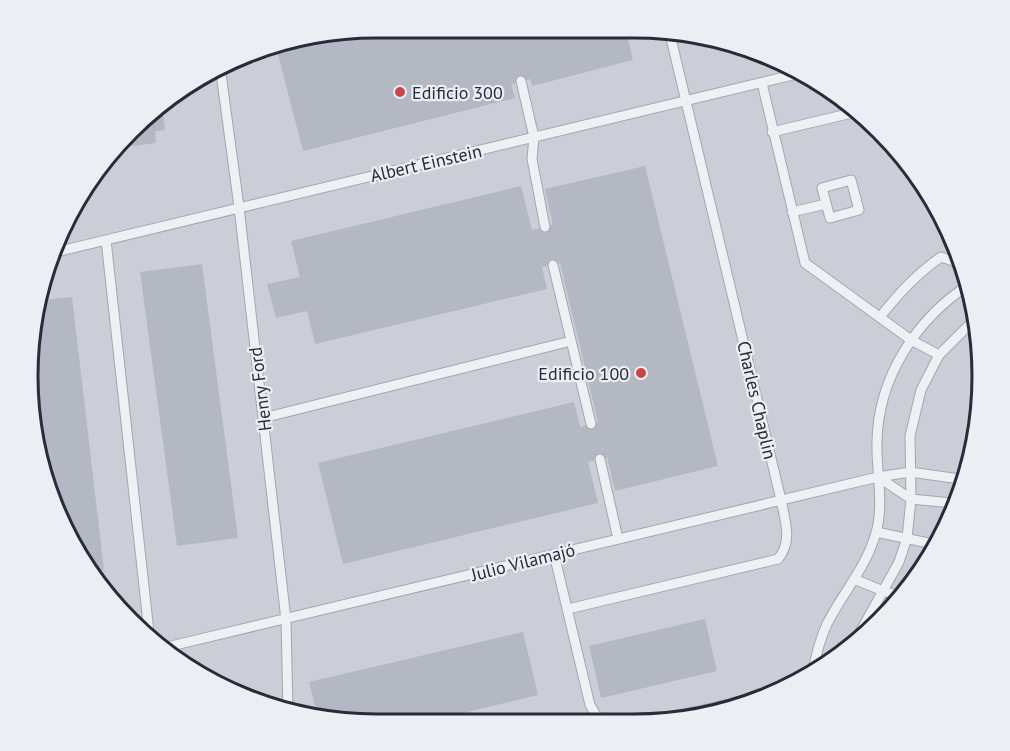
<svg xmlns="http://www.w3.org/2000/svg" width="1010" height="751" font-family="'PT Sans',sans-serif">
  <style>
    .built { fill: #cbced7 }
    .building { fill: #b4b8c2 }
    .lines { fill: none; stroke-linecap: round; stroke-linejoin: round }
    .lane-casing { stroke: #a2a6af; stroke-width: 11 }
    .lane { stroke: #eff0f4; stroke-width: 9 }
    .poi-dot { fill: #c7464b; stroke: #eceef4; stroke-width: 2 }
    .labels { text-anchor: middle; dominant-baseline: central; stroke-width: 4.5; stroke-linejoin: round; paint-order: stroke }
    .poi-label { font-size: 18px; fill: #272c3b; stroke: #eceef4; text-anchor: start }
    .street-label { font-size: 18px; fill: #272c3b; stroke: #eceef4 }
    .rim { fill: none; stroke: #272c3b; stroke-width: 3 }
  </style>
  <rect width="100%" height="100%" fill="#dcdfe6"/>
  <path class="built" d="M375,27l282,1 67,11 104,47 83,78 60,122 9,135 -44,129 -90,102 -78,46 -88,23 -328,2 -67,-11 -83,-35 -103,-90 -46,-78 -25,-110 6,-91 29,-87 66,-92 72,-55 84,-35z"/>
  <path class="building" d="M376,27l249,1 8,32 -101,26 -2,-7 -19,5 4,14 -212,53 -28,-108 10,-4z
    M162,104l3,26 -10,1 1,12 -40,5 13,-19z
    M645,166l73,300 -103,25 -8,-34 -7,2 -12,3 10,41 -255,61 -25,-101 256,-61 6,25 18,-5 -38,-159 -18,4 5,22 -232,55 -8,-33 -31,7 -9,-34 33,-7 -9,-36 230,-55 11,44 21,-5 -8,-36z
    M202,264l36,274 -61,8 -37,-274z
    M72,297l32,273 -14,2 -37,-63 -25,-110 6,-91 2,-7z
    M705,619l12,52 -116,27 -12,-52z
    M523,632l15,63 -117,28h-69l-34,-6 -9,-35z
    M542,715l2,7h-26l-1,-1z"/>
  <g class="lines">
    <defs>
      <path id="lane" d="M220,66l19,141 47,413 2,93
        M521,81l13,56 -2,22 13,68
        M762,83l43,180 106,77 28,15
        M772,132l84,-20
        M851,180l8,30 -29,8 -8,-30z
        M792,212l34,-8
        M106,240l43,392
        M52,253l749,-180
        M553,265l38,159
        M880,317c18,-23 36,-43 61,-60l12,4 11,9
        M263,418l308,-77
        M600,459l18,80
        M878,477l33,22 41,4
        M876,532l62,13
        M554,554l36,151 10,17
        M854,579l29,12 14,4
        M568,609l210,-50c15,-18 7,-38 3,-59l-112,-470
        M853,645l46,-83 8,-24 4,-39 -1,-63 11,-46 18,-35 34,-34
        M167,647l711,-170 32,-5 50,7
        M813,671c3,-16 7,-32 14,-47 15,-30 38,-55 48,-88 10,-31 1,-62 2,-94 1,-65 40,-124 93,-158
        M658,721l91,-22 8,1"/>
    </defs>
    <use href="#lane" class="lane-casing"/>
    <use href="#lane" class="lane"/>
  </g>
  <g class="poi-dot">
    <circle cx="400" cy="92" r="6"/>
    <circle cx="641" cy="373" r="6"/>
  </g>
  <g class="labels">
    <g class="poi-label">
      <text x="412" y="92">Edificio 300</text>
      <text x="629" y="373" text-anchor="end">Edificio 100</text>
    </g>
    <g class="street-label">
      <text transform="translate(426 163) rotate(-13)">Albert Einstein</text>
      <text transform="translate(260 389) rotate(-97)">Henry Ford</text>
      <text transform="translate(757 400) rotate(77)">Charles Chaplin</text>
      <text transform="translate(523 562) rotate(-14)">Julio Vilamajó</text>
    </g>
  </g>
  <path d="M0 0H1010V751H0ZM376 38H634A338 338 0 0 1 972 376V376A338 338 0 0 1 634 714H376A338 338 0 0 1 38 376V376A338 338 0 0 1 376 38Z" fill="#eceef4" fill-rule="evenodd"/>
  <path class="rim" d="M376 38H634A338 338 0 0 1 972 376V376A338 338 0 0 1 634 714H376A338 338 0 0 1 38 376V376A338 338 0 0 1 376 38Z"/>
</svg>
